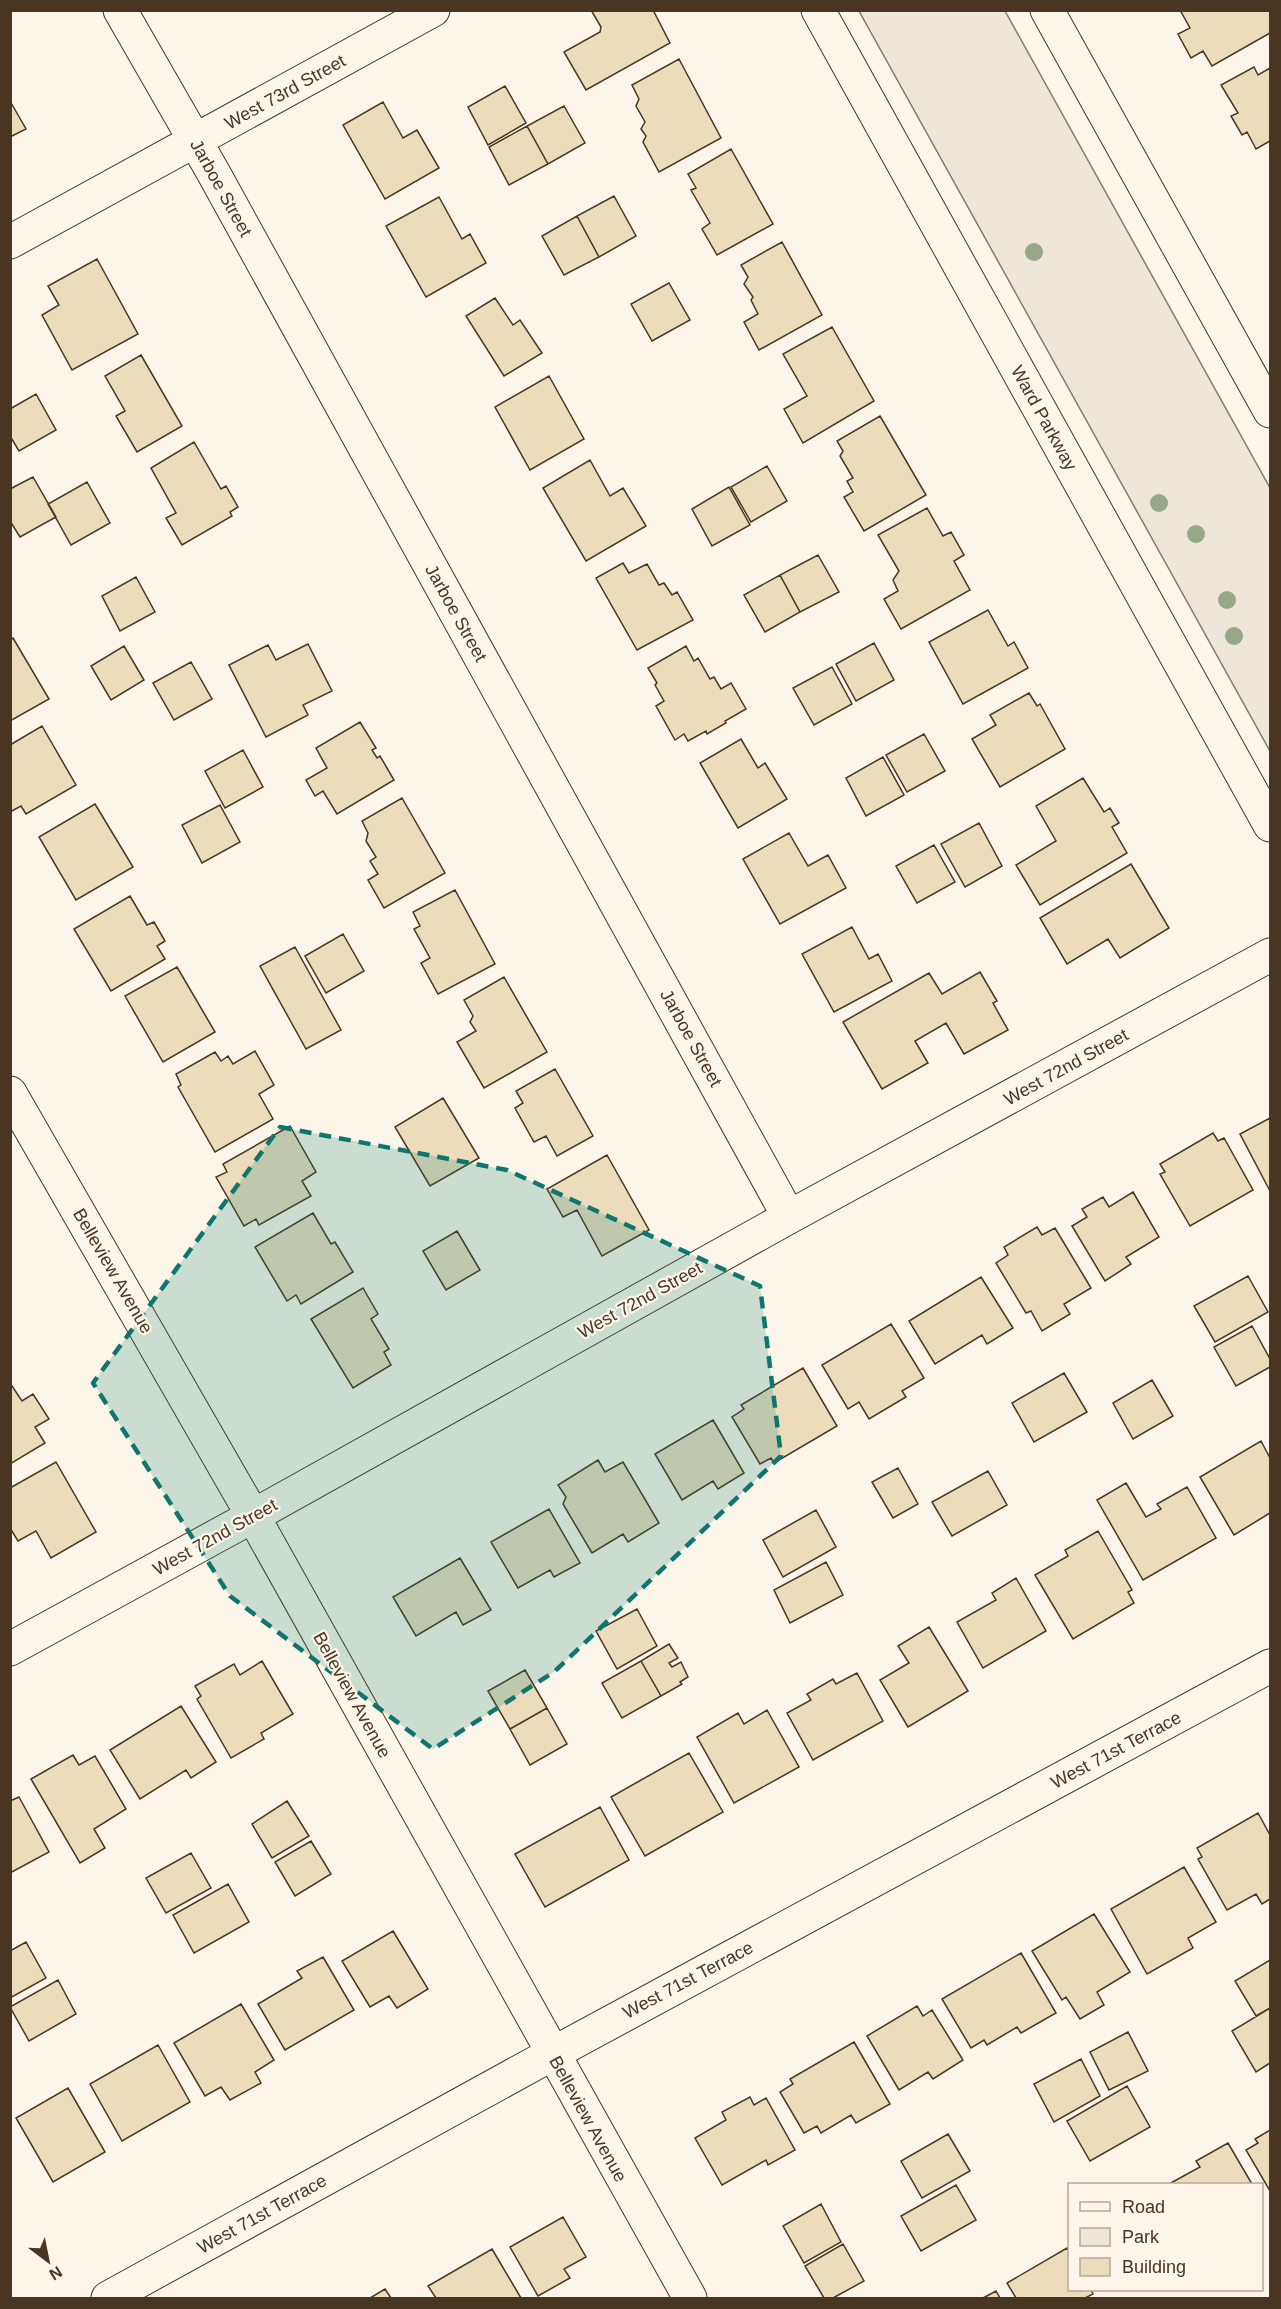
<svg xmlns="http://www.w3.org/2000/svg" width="1281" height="2309" font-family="Arial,sans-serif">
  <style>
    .green { fill: #ede6d9; stroke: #887966; stroke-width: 1.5 }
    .building { fill: #ecdcbc; stroke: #4a3520; stroke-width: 1.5 }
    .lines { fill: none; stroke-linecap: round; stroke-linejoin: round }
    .street-casing { stroke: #4a3520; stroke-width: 35 }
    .primary-casing { stroke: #4a3520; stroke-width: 35 }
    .street { stroke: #fbf6e9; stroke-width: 33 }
    .primary { stroke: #fbf6e9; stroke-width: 33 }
    .tree { fill: #96a887 }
    .marked { fill: #0f766e; fill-opacity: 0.2; stroke: #0f766e; stroke-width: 4.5; stroke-dasharray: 12 8; stroke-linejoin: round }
    .labels { text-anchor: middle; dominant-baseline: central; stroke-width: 4.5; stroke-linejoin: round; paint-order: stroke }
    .street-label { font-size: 18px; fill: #4a3520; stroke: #fbf6e9 }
  </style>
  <rect width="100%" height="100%" fill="#fbf6e9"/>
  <path class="green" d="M859,11h146l265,477v263z"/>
  <path class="building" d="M591,10h62l17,33 -84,47 -22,-38 36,-20 1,-5z
    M1180,10h90v23l-58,33 -9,-15 -12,7 -13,-24 12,-6z
    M679,59l42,79 -62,34 -16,-30 3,-6 -5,-7 4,-7 -9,-16 3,-7 -7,-14z
    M1254,67l4,8 12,-7v73l-14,8 -9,-17 -5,3 -11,-19 7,-3 -17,-28z
    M505,86l21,37 -38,22 -20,-38z
    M10,101l16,28 -16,8z
    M383,102l20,36 14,-8 22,38 -54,31 -42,-74z
    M564,106l21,37 -37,21 -21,-38z
    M527,126l21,38 -39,21 -20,-38z
    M731,149l42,75 -56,31 -15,-26 8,-6 -19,-33 5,-2 -8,-14z
    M614,196l22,40 -37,21 -22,-41z
    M439,197l23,42 8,-5 16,29 -60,34 -40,-71z
    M577,216l22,41 -35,18 -22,-39z
    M782,242l40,73 -63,35 -15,-28 14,-8 -7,-14 2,-3 -9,-13 4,-7 -7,-12z
    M97,259l41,75 -66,36 -30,-55 17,-10 -11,-19z
    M669,283l21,37 -38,21 -21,-37z
    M495,298l18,27 7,-5 22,33 -38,23 -38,-60z
    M832,327l42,74 -71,42 -19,-34 23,-13 -24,-42z
    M141,355l41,71 -45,26 -21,-36 9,-5 -20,-35z
    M549,376l35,63 -54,31 -35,-63z
    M36,394l20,36 -37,21 -9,-15v-27z
    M880,416l46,79 -62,36 -20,-34 9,-5 -6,-11 6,-3 -13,-22 3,-5 -6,-10z
    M194,442l27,47 5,-3 12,21 -8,5 2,4 -50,29 -16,-27 10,-5 -25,-45z
    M590,460l20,36 13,-8 23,38 -60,35 -43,-73z
    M767,466l20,35 -36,21 -20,-35z
    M33,477l23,40 -36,20 -10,-16v-32z
    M87,482l23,41 -39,22 -23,-41z
    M729,487l21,38 -38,21 -20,-37z
    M927,508l16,28 8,-4 13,23 -10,6 16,29 -69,39 -17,-30 14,-8 -5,-11 6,-9 -21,-36z
    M818,555l21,37 -39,20 -20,-37z
    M623,563l6,10 18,-9 12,21 5,-2 8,12 5,-3 16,28 -56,30 -41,-72z
    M780,575l20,37 -35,20 -21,-37z
    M136,577l19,35 -35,19 -18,-35z
    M988,610l20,36 6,-4 14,26 -65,36 -34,-62z
    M13,638l36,61 -39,22v-81z
    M874,643l20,37 -38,21 -20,-37z
    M308,644l24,47 -29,14 5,10 -42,22 -37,-72 39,-20 8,15z
    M124,646l20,34 -33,20 -20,-34z
    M686,646l8,15 4,-3 12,21 4,-2 7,12 10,-6 15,26 -21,12 1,2 -19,11 -1,-3 -18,10 -4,-7 -9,6 -19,-34 8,-5 -9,-16 2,-2 -9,-15z
    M191,662l21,37 -38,21 -21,-37z
    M832,667l20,37 -38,21 -21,-37z
    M1029,693l8,13 3,-2 25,45 -65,38 -28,-48 24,-14 -6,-10z
    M360,722l16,26 -4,2 5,8 3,-2 14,24 -57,34 -14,-23 -8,5 -9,-16 21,-12 -11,-20z
    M42,726l34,59 -50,29 -5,-8 -11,6v-67z
    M924,734l21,37 -38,21 -21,-37z
    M741,739l17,29 7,-5 22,36 -49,29 -38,-65z
    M243,750l20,37 -38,21 -20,-37z
    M883,757l21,38 -38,21 -20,-38z
    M1083,778l21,34 6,-4 9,15 -7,4 15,26 -87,52 -24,-40 40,-24 -20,-35z
    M402,798l43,75 -61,35 -16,-28 10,-6 -8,-13 6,-4 -10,-16 2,-8 -6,-12z
    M95,804l38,63 -57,33 -37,-63z
    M220,805l20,37 -38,21 -20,-38z
    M979,823l23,43 -37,21 -24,-43z
    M789,833l19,33 20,-11 18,33 -66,36 -37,-65z
    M934,845l21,37 -38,21 -21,-37z
    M1131,864l38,64 -49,30 -12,-19 -41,25 -27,-46z
    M455,890l40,74 -57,30 -17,-31 9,-5 -16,-29 6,-3 -7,-14z
    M130,896l17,29 7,-3 11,19 -8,5 8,13 -54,32 -37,-62z
    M852,927l17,32 9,-5 14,27 -58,31 -32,-58z
    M343,934l21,37 -38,22 -21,-37z
    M295,947l46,83 -35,19 -46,-83z
    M177,967l38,65 -52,30 -38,-66z
    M980,972l17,29 -4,2 15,27 -44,24 -18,-31 -31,18 13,22 -46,26 -39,-67 86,-49 13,21z
    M504,977l43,75 -63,36 -27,-46 19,-11 -6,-9 3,-6 -9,-16z
    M255,1051l19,34 -15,9 14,25 -58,33 -37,-65 3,-2 -5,-11 39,-22 6,9 7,-5 5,8z
    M555,1069l38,67 -36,20 -11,-20 -12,6 -19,-34 8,-5 -7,-12z
    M443,1098l36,60 -49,28 -35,-59z
    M1270,1118v73l-30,-57z
    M290,1126l26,46 -14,9 9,15 -52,29 -3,-6 -12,7 -28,-49 11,-5 -4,-8z
    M1213,1133l5,8 6,-3 29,52 -63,36 -30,-52 5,-2 -5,-8z
    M607,1155l42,75 -47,26 -25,-46 -14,7 -16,-28z
    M1133,1192l26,45 -33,20 5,7 -26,17 -33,-55 15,-9 -5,-8 21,-12 6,10z
    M313,1213l18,31 4,-2 18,30 -52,32 -5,-9 -9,6 -32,-54z
    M1037,1227l5,8 13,-7 36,60 -27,16 6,10 -28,17 -11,-20 -5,2 -30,-50 12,-8 -4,-8z
    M457,1231l23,39 -34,20 -23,-39z
    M1248,1276l20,36 -53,30 -21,-36z
    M981,1277l32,51 -26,16 -5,-9 -47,29 -26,-43z
    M363,1288l15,26 -7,5 18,30 -5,3 7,13 -38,23 -42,-69z
    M891,1324l33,54 -22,13 4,6 -37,22 -10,-17 -11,7 -26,-44z
    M1252,1326l18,33v8l-34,19 -22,-39z
    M803,1368l34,58 -63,37 -3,-5 -11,6 -28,-47 12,-8 -3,-4z
    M1064,1373l23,39 -53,30 -22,-39z
    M1152,1380l21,36 -40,23 -20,-36z
    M10,1386h2l10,15 11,-7 16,25 -14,8 10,16 -35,21z
    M713,1420l31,53 -26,16 -5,-8 -31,19 -27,-46z
    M1261,1441l9,17v55l-36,22 -34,-58z
    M598,1460l7,12 18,-10 36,61 -31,19 -5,-8 -31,19 -29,-49 3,-7 -8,-12z
    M56,1462l40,70 -45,26 -15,-27 -18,10 -8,-13v-40z
    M898,1468l20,36 -25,14 -21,-36z
    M988,1471l19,34 -55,31 -20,-34z
    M1126,1483l20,34 15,-8 -4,-5 30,-17 29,51 -73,42 -46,-80z
    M549,1509l31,54 -26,14 -4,-7 -32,18 -27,-46z
    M816,1510l20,37 -53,30 -20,-37z
    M1098,1531l34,59 -4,2 6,11 -61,36 -38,-64 33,-19 -3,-6z
    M460,1558l31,52 -28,15 -7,-13 -40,24 -23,-39z
    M826,1562l17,33 -53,28 -16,-33z
    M1016,1578l30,53 -63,37 -26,-46 39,-22 -4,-7z
    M637,1609l20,37 -40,23 -21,-38z
    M929,1627l39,64 -60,36 -28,-47 29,-17 -11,-17z
    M669,1644l9,14 -9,5 3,4 9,-5 7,15 -8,5 2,2 -21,12 -20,-35z
    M262,1661l31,53 -32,19 3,6 -33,19 -34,-59 4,-3 -6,-10 39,-22 6,11z
    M641,1661l20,35 -39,22 -20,-35z
    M525,1670l22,38 -37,21 -22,-38z
    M857,1673l26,48 -70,39 -26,-47 24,-13 -4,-6 26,-15 3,5z
    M181,1706l35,56 -25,16 -5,-8 -46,29 -30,-49z
    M547,1708l20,36 -37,21 -20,-36z
    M767,1710l32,57 -65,36 -37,-66 41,-24 6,11z
    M689,1753l34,59 -78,44 -34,-59z
    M73,1755l6,10 16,-9 31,53 -32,20 11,19 -25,15 -49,-84z
    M19,1797l30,55 -39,21v-72z
    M287,1801l22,35 -37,22 -20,-34z
    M600,1807l29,53 -84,47 -30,-53z
    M1258,1813l12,22v64l-8,5 -6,-10 -29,16 -29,-51 4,-2 -5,-9z
    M311,1841l20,33 -36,22 -20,-34z
    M191,1853l20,35 -45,25 -20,-35z
    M1184,1867l32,55 -28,16 5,10 -46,26 -36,-65z
    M228,1884l21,38 -55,31 -21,-38z
    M1094,1914l36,58 -33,20 7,13 -24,14 -14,-22 -4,3 -30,-49z
    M393,1931l35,58 -31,19 -8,-12 -19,11 -28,-46z
    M26,1942l20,36 -36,20v-47z
    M1021,1953l35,60 -35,20 -4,-6 -30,18 -3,-5 -13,8 -29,-49z
    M323,1957l31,53 -69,40 -27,-46 44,-26 -5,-7z
    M1270,1960v48l-14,8 -21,-35z
    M58,1980l18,34 -47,27 -19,-34z
    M241,2004l33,56 -19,12 6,11 -31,17 -9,-13 -16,9 -31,-53z
    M917,2006l6,10 9,-6 31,50 -30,19 -5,-7 -29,18 -32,-54z
    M1270,2008v55l-14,9 -24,-41z
    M1128,2032l20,39 -39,19 -19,-38z
    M854,2042l36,62 -34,19 -5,-8 -30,18 -4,-7 -13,7 -24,-41 13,-8 -3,-5z
    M158,2045l32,57 -68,39 -32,-57z
    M1081,2059l19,37 -46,26 -20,-38z
    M1127,2086l23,41 -60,34 -23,-40z
    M68,2088l37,64 -52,30 -37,-64z
    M750,2097l4,8 12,-7 29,52 -27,15 -2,-5 -44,25 -27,-47 31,-18 -4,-8z
    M1270,2130v61l-24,-41 12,-7 -3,-4z
    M948,2134l22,37 -48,27 -21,-37z
    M1228,2143l24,41h-83l31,-17 -4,-6z
    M956,2185l20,35 -55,31 -20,-35z
    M821,2204l20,38 -37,21 -21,-37z
    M563,2217l23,40 -22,12 6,9 -32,18 -28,-49z
    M843,2244l21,37 -31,17h-9l-19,-32z
    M1067,2248l3,4v38h21l2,4 -8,4h-69l-9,-15z
    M492,2249l29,49h-85l-8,-12z
    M385,2289l6,9h-21z
    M996,2291l4,7h-17z"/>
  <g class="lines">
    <defs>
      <path id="street" d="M120,10l93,162 576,1045
        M10,242l423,-232
        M10,1093l243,423 437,782
        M10,1649l243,-133 536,-299 481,-262
        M108,2298l444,-244 718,-388"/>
      <path id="primary" d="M818,10l452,815
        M1047,10l223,401"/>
    </defs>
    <use href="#street" class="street-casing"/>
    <use href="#primary" class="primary-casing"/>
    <use href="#street" class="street"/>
    <use href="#primary" class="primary"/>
  </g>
  <g class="tree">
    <circle cx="1034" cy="252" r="9"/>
    <circle cx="1159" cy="503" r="9"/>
    <circle cx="1196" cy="534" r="9"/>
    <circle cx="1227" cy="600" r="9"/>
    <circle cx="1234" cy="636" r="9"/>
  </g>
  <path class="marked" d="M280,1127l227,43 253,116 21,170 -227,216 -121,77 -203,-153 -137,-213z"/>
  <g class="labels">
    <g class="street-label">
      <text transform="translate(285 92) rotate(-29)">West 73rd Street</text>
      <text transform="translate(221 188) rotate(61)">Jarboe Street</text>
      <text transform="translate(1044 418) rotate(61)">Ward Parkway</text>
      <text transform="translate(456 613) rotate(61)">Jarboe Street</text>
      <text transform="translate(691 1038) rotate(61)">Jarboe Street</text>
      <text transform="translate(1066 1067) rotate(-29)">West 72nd Street</text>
      <text transform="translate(113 1271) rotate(60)">Belleview Avenue</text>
      <text transform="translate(640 1300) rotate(-29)">West 72nd Street</text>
      <text transform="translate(215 1537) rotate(-29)">West 72nd Street</text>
      <text transform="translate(352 1695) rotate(61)">Belleview Avenue</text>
      <text transform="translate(1116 1750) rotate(-28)">West 71st Terrace</text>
      <text transform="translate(688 1980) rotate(-28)">West 71st Terrace</text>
      <text transform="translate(588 2119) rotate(61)">Belleview Avenue</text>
      <text transform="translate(262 2214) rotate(-29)">West 71st Terrace</text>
    </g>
  </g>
  <rect width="1281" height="2309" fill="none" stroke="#4a3520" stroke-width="24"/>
  <rect x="1068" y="2183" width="195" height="108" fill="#fbf6e9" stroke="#b4a999" stroke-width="1.5"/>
  <rect x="1080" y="2202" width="30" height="9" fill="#fbf6e9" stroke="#b4a999" stroke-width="1.5"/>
  <text x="1122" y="2213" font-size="18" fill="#4a3520">Road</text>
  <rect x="1080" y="2228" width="30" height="18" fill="#ede6d9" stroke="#b4a999" stroke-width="1.5"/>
  <text x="1122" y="2243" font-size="18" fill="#4a3520">Park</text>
  <rect x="1080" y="2258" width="30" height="18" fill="#ecdcbc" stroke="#b4a999" stroke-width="1.5"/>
  <text x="1122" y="2273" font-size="18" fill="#4a3520">Building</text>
  <g transform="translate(48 2261) rotate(148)" stroke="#fbf6e9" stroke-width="4.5" paint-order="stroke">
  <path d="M0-4.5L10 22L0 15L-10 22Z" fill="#4a3520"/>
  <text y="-9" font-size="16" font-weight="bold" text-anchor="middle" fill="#4a3520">N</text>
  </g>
</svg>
